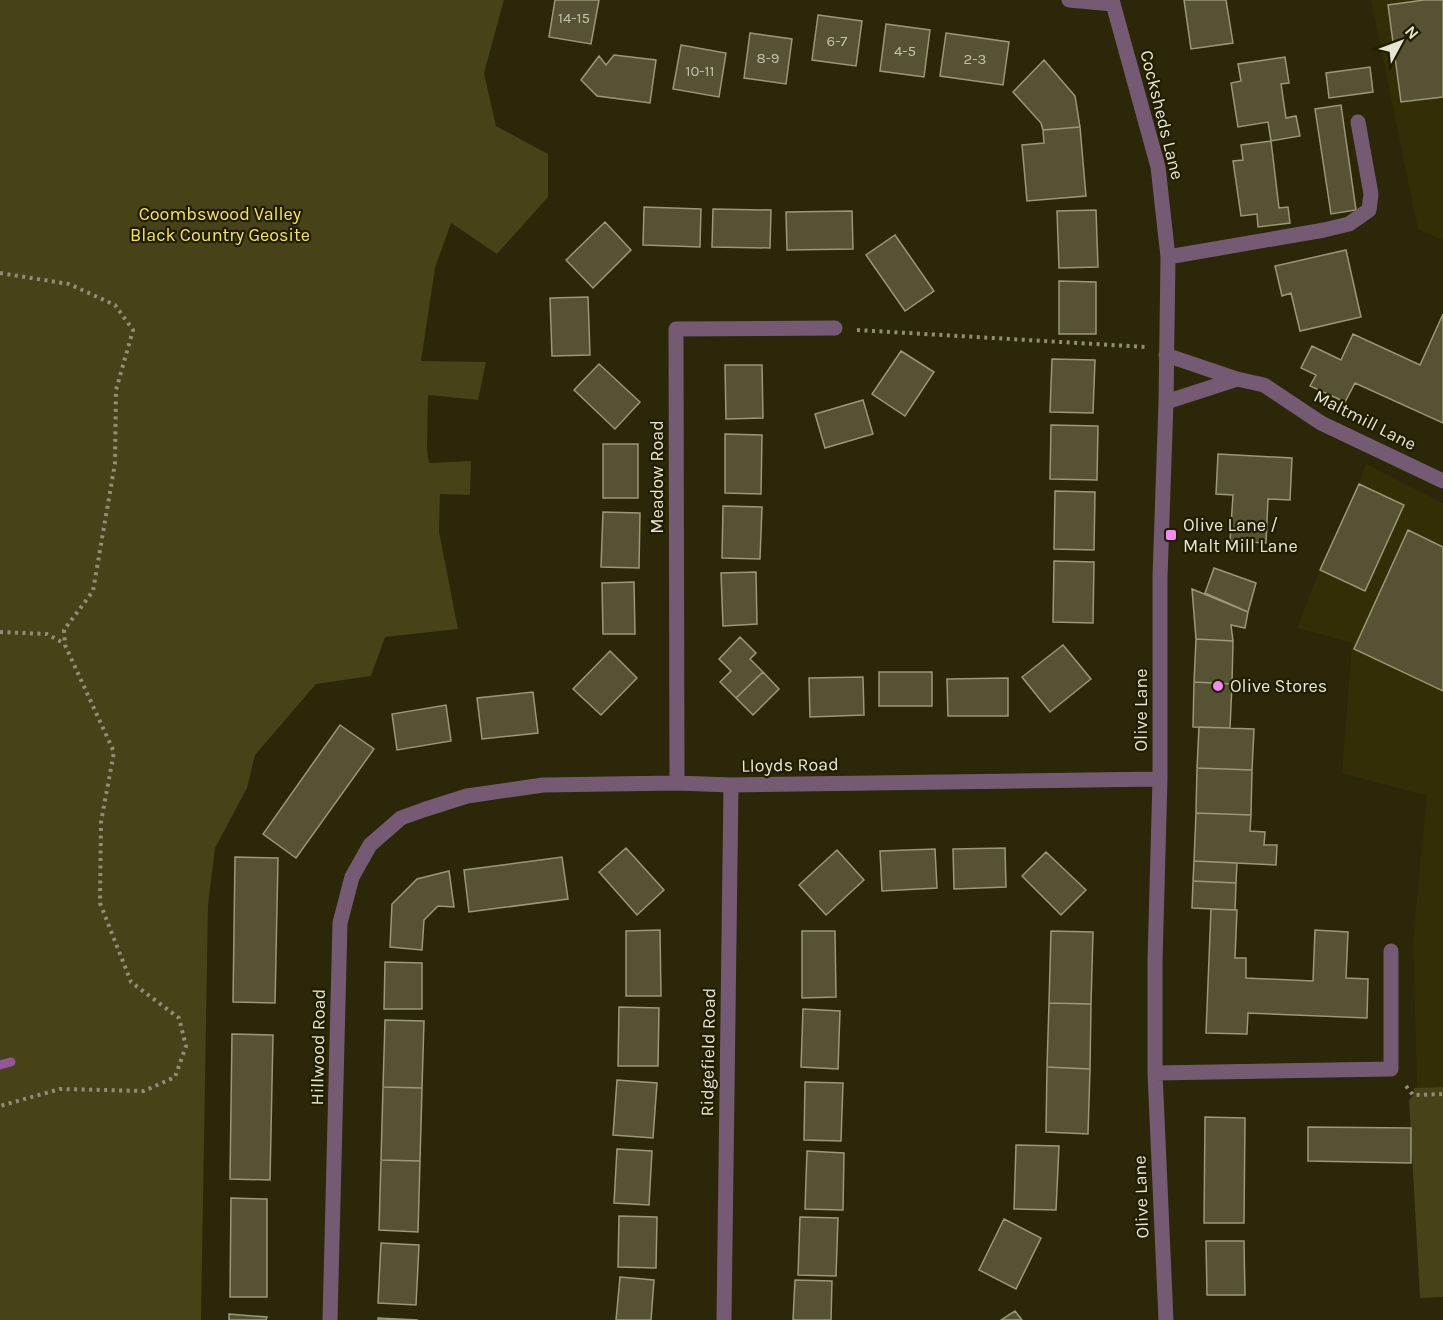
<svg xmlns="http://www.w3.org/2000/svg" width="1443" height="1320" font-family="Karla,sans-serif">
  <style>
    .built { fill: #332e05 }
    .green { fill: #474218 }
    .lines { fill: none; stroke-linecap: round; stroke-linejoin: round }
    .stream { stroke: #945694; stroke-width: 9 }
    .building { fill: #565233; stroke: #9b9876; stroke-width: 1.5 }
    .path { stroke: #918e76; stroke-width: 4; stroke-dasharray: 3 4.5; stroke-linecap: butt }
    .minor { stroke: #755a74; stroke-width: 15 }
    .poi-dot { fill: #f28af3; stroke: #211d01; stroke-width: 2 }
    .labels { text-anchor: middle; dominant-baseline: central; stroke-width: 4.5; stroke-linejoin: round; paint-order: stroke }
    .number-label { font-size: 15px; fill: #c3c0ab }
    .street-label { font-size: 18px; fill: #e7e5d3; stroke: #211d01 }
    .park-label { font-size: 18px; fill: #f3e465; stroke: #211d01 }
    .poi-label { font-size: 18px; fill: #e7e5d3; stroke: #211d01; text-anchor: start }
  </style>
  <rect width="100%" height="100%" fill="#2b2708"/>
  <path class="built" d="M1371,0h72v240l-25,-10z
    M1366,464l77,39v584l-26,1 -4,-149 14,-143 -85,-23 10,-130 -55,-15 23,-58 39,-86z"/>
  <path class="green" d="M0,0h504l-20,73 12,53 52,28v43l-51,57 -46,-31 -16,45 -14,93 65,1 -8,38 -50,-5 -1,55 2,13 42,-2 -1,34 -30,-1 -1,38 19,97 -73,8 -14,39 -55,8 -61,71 -8,33 -32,60 -7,57 -7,415h-201z
    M1443,1087v210l-23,1 -11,-198 4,-5 1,-7z"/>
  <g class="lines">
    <path class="stream" d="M0,1065l11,-3"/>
  </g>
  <path class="building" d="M555,0h44l-8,44 -42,-7z
    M1184,0h42l7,43 -42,6z
    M1424,0h19v97l-42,5 -13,-97z
    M818,15l44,6 -6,45 -44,-6z
    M886,24l44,6 -6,47 -44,-6z
    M750,33l42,6 -6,45 -42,-6z
    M946,33l63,9 -6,43 -63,-9z
    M681,45l45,8 -7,44 -46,-8z
    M614,55l42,5 -6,43 -53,-7 -16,-16 18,-24 7,9z
    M1285,57l4,26 -8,1 5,34 10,-2 4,20 -29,5 -3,-19 -30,5 -7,-44 10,-2 -3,-17z
    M1044,60l31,36 5,31 -37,3 -2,-7 -28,-31z
    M1370,67l3,25 -44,6 -3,-25z
    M1341,105l15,105 -25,4 -16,-105z
    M1080,127l6,69 -59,5 -5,-56 22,-2 -1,-13z
    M1271,141l8,67 9,-1 2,16 -32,4 -1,-13 -16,2 -8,-55 10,-1 -2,-15z
    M644,207l57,2 -1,38 -57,-2z
    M713,209l58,1 -1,38 -58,-1z
    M1096,210l2,57 -39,1 -2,-57z
    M852,211l1,38 -66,1 -1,-38z
    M605,222l26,28 -38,38 -27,-28z
    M895,235l39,56 -29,20 -39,-56z
    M1346,250l15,67 -61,14 -9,-38 -9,3 -7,-30z
    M1059,281l37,1v52h-37z
    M588,297l2,58 -38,1 -2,-58z
    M1443,314v109l-88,-40 -10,19 -35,-16 6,-11 -15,-7 11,-22 29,14 12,-26 67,31z
    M901,351l33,21 -29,44 -33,-22z
    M1052,359l43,1 -2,53 -43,-1z
    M599,364l41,38 -25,27 -41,-39z
    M725,365h37l1,53 -37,1z
    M863,400l10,34 -48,14 -10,-34z
    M1051,425l47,1 -1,54 -47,-1z
    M725,434l37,1 -1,59 -36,-1z
    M603,444h35v54h-35z
    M1218,454l74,4 -2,42 -22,-1 -2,44 -36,-2 3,-46 -17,-1z
    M1359,484l45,21 -39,86 -45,-21z
    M1055,491l40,1 -1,58 -40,-1z
    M723,506l39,1 -2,52 -38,-1z
    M603,512l37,1 -1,55 -38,-1z
    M1408,530l35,17v144l-89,-42z
    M1054,561l40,1 -1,61 -40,-1z
    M1214,568l42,15 -8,29 -43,-19z
    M756,572l1,52 -34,2 -2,-53z
    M634,582l1,52h-32l-1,-51z
    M1192,589l56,23 -3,16 -14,-3 2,16 -37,-2z
    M740,637l16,16 -6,6 13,13 -27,26 -16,-16 11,-11 -12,-12z
    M1196,639l37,2 -1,43 -38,-2z
    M1063,645l28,34 -41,33 -28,-35z
    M610,651l27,27 -36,37 -28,-26z
    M763,672l16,17 -26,26 -17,-17z
    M879,672h53v34h-53z
    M863,677l1,38 -54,2 -1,-39z
    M1008,678v38h-60l-1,-37z
    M1194,682l38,2 -2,44 -37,-1z
    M533,692l5,41 -56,6 -5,-41z
    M446,705l5,36 -54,9 -5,-36z
    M340,725l34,24 -78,109 -33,-24z
    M1199,727l55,2 -2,41 -55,-2z
    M1197,768l55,2 -1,45 -55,-2z
    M1196,813l55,2 -1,16 15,1 -1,13h13l-1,20 -82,-4z
    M626,848l38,42 -27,25 -38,-43z
    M1005,848l1,39 -52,2 -1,-40z
    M935,849l2,39 -55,3 -2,-40z
    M837,850l27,30 -38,35 -27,-30z
    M1046,852l40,38 -25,25 -39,-39z
    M235,857l43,1 -3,145 -42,-1z
    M562,857l6,42 -99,13 -5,-42z
    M1194,861l43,2 -1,20 -43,-2z
    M449,871l5,36 -16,-1 -14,14 -2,30 -32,-3 2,-43 25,-25z
    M1193,881l43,2 -1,27 -43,-2z
    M1211,909l26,1 -2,48h11v20l67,3 2,-51 33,2 -2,46 22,1 -1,39 -119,-5 -1,21 -41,-1z
    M660,930l1,66h-35v-65z
    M802,931h33l1,66 -34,1z
    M1051,931l42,1 -2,72 -42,-1z
    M385,962l37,1v46h-38z
    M1049,1003l42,1 -1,65 -43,-2z
    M619,1007l40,1 -1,58h-40z
    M803,1009l37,2 -2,58 -37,-2z
    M385,1020l39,1 -2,67 -39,-1z
    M232,1034l41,1 -3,145 -40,-1z
    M1047,1067l43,2 -2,65 -42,-2z
    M617,1080l40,3 -4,55 -40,-3z
    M805,1082l38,1 -2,58 -37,-1z
    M383,1087l39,1 -2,73 -39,-1z
    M1205,1117l40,1 -1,105h-40z
    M1308,1127l103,1v35l-103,-2z
    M1016,1145l43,1 -3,64 -42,-1z
    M617,1149l35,2 -3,54 -35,-2z
    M807,1151l37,2 -1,57 -38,-1z
    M381,1160l39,1 -2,71 -39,-2z
    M231,1198l36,1v98h-37z
    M619,1216l38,1 -1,51 -38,-1z
    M800,1217l38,1 -2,58 -38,-1z
    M1004,1219l37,19 -25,51 -37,-19z
    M1206,1241h38l1,54h-38z
    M381,1243l38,2 -3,60 -38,-2z
    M620,1277l34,3 -3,40h-35z
    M795,1280l37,1 -1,39h-38z
    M1015,1311l7,9h-21z
    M229,1314l38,3 -1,3h-37z
    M378,1318l40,2h-40z"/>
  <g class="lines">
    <path class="path" d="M0,273l69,11 46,21 18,25 -17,60 -1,73 -22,128 -29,39 1,15 49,107 -13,70 -1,81 31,79 48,36 7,28 -11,31 -31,14 -84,-2 -60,17
      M857,330l289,17
      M0,632l47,2 18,10
      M1406,1086l7,9 30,-1"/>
    <path class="minor" d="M1069,0l44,4
      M1112,0l46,167 10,90 -2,145 -6,175v202l-5,182v112l11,247
      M1168,257l156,-27 25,-6 20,-14 2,-16 -13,-72
      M1166,355l71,24 27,6 57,38 122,58
      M1166,402l71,-23
      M677,783l-1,-454 159,-1
      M1155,1073l236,-4v-118
      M330,1320l10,-397 12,-46 18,-32 31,-27 22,-8 44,-14 76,-11 134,-2 54,2 429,-6
      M724,1320l7,-535"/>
  </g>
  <g class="poi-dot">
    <rect x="1165" y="529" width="12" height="12" rx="3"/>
    <circle cx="1218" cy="686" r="6"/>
  </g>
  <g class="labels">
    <g class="number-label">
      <text x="574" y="18">14-15</text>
      <text x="837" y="41">6-7</text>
      <text x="905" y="51">4-5</text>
      <text x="768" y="58">8-9</text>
      <text x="975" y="59">2-3</text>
      <text x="700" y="71">10-11</text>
    </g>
    <g class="street-label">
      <text transform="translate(1162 115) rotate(76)">Cocksheds Lane</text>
      <text transform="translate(1365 420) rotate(27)">Maltmill Lane</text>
      <text transform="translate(657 477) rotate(-90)">Meadow Road</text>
      <text transform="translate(1141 710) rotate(-90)">Olive Lane</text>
      <text transform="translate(790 765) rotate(-1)">Lloyds Road</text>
      <text transform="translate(318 1047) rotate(-89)">Hillwood Road</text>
      <text transform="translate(708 1052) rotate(-89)">Ridgefield Road</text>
      <text transform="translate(1141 1197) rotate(-92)">Olive Lane</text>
    </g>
    <g class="park-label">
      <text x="220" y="214">Coombswood Valley<tspan x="220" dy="21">Black Country Geosite</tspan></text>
    </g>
    <g class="poi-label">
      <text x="1183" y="525">Olive Lane /<tspan x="1183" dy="21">Malt Mill Lane</tspan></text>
      <text x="1230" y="686">Olive Stores</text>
    </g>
  </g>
  <g transform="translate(1401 42) rotate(49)" stroke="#211d01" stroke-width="4.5" paint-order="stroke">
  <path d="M0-4.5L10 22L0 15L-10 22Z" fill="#e7e5d3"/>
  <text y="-9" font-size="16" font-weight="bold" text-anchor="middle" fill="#e7e5d3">N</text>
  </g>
</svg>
